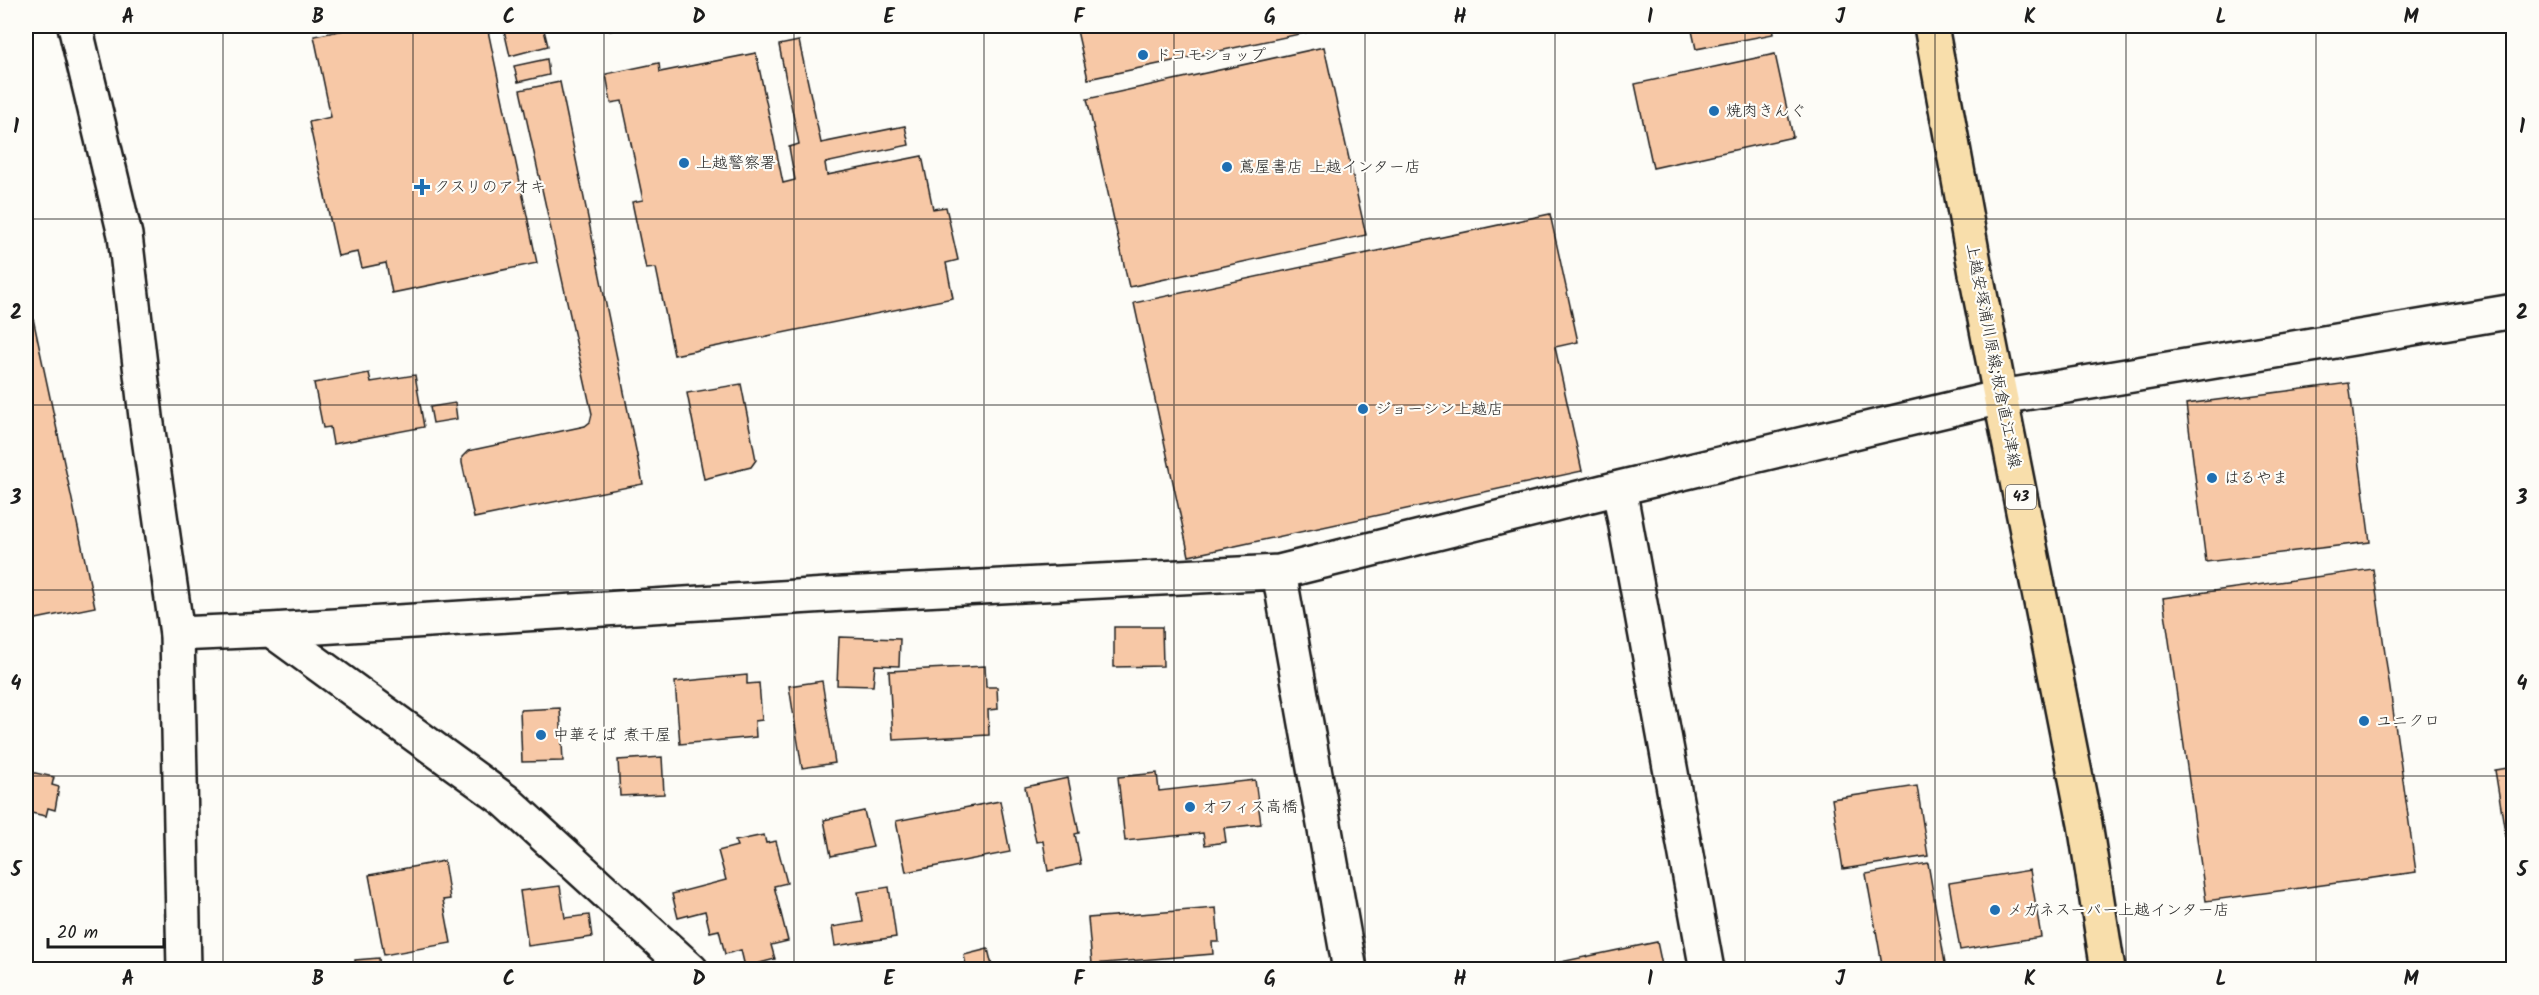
<svg xmlns="http://www.w3.org/2000/svg" width="2539" height="995" font-family="Kalam,'Klee One',sans-serif">
  <style>
    .building { fill: #f7c8a6; stroke: #1c1c1c; stroke-width: 1.5 }
    .lines { fill: none; stroke-linecap: round; stroke-linejoin: round }
    .street-casing { stroke: #1c1c1c; stroke-width: 38 }
    .secondary-casing { stroke: #1c1c1c; stroke-width: 38 }
    .primary-casing { stroke: #1c1c1c; stroke-width: 38 }
    .street { stroke: #fdfcf7; stroke-width: 33 }
    .secondary { stroke: #fdfcf7; stroke-width: 33 }
    .primary { stroke: #f8deab; stroke-width: 33 }
    .grid { fill: none; stroke: #1c1c1c; stroke-width: 1.5; stroke-opacity: 0.55 }
    .poi-dot { fill: #1f6fb2; stroke: #fdfcf7; stroke-width: 2 }
    .labels { text-anchor: middle; dominant-baseline: central; stroke-width: 4.5; stroke-linejoin: round; paint-order: stroke }
    .shield { fill: #fdfcf7; stroke: #605f5e; stroke-width: 1.5 }
    .shield-label { font-size: 15px; font-weight: bold; fill: #1c1c1c }
    .poi-label { font-size: 16px; fill: #1c1c1c; stroke: #fdfcf7; text-anchor: start }
    .street-label { font-size: 16px; fill: #1c1c1c; stroke: #fdfcf7 }
    .neatline { fill: none; stroke: #1c1c1c; stroke-width: 2 }
    .grid-label { font-size: 20px; text-anchor: middle; font-weight: bold; fill: #1c1c1c }
  </style>
  <rect width="100%" height="100%" fill="#fdfcf7"/>
  <filter id="ink" filterUnits="userSpaceOnUse"><feTurbulence type="fractalNoise" baseFrequency=".0167" numOctaves="2"/><feDisplacementMap in="SourceGraphic" scale="12" xChannelSelector="R" yChannelSelector="G"/><feConvolveMatrix kernelMatrix="1 2 1 2 8 2 1 2 1" color-interpolation-filters="sRGB"/></filter>
  <g filter="url(#ink)">
    <path class="building" d="M365,26h122l50,237 -145,30 -6,-30 -24,5 -4,-16 -20,4 -29,-134 22,-5 -17,-81z
      M503,26h40l5,20 -38,10z
      M608,26h25l-23,5z
      M1076,26h241l1,4 -230,49z
      M1691,26h81l1,8 -77,15z
      M799,41l22,102 84,-17 4,19 -84,18 2,12 95,-19 11,53 13,-2 12,53 -12,3 7,35 -279,57 -18,-87 -10,1 -14,-67 11,-2 -21,-99 -11,2 -5,-29 53,-11 1,9 96,-19 27,130 12,-3 -6,-33 10,-3 -20,-99z
      M1324,47l42,188 -237,52 -42,-188z
      M1775,54l18,83 -140,31 -18,-84z
      M547,59l2,16 -31,7 -4,-16z
      M560,82l83,402 -169,34 -12,-55v-6l6,-6 117,-25 5,-4 2,-8 -72,-324z
      M1550,214l28,128 -23,5 27,124 -393,85 -55,-253z
      M31,309l64,298 -69,14v-311z
      M369,373l2,9 44,-7 9,52 -91,17 -3,-17 -7,1 -9,-45z
      M2349,383l21,159 -164,20 -20,-158z
      M741,384l15,76 -5,7 -47,12 -17,-86z
      M455,403l2,16 -24,4 -3,-16z
      M2373,569l43,303 -210,29 -43,-303z
      M1114,627h48l1,39 -49,1z
      M839,637l61,2 -1,27 -24,-1 -2,21 -36,-1z
      M985,666l1,21h11l1,22 -10,1 1,25 -96,5 -4,-69z
      M747,675v9l12,-1 3,37 -7,1 1,16 -76,7 -5,-62z
      M822,681l13,82 -33,5 -13,-82z
      M560,708l3,53 -41,1 -2,-52z
      M662,757l2,37 -44,2 -2,-36z
      M2514,767v121l-19,-118z
      M26,771l28,6 -2,8 7,2 -4,23 -7,-2 -2,8 -20,-4z
      M1157,773l2,18 96,-11 6,44 -37,4 2,14 -21,3 -2,-12 -78,8 -7,-64z
      M1068,778l11,55 -4,1 6,30 -33,7 -5,-30 -7,1 -11,-55z
      M1917,786l11,70 -85,13 -11,-70z
      M1000,801l10,51 -104,20 -10,-51z
      M864,811l9,36 -42,9 -7,-36z
      M764,835l2,8 10,-2 11,42 -13,3 14,55 -17,4 4,14 -30,8 -4,-17 -16,4 -6,-24 -9,2 -5,-21 -27,7 -6,-24 54,-14 -8,-29 19,-5 -2,-5z
      M444,861l6,38 -7,1 8,43 -67,12 -15,-80z
      M1928,863l18,106 -63,1 -17,-96z
      M2030,870l11,67 -81,13 -11,-67z
      M560,886l5,32 24,-3 3,22 -64,9 -8,-55z
      M889,887l7,50 -61,9 -3,-19 31,-5 -5,-30z
      M1216,908l3,34h-7l1,12 -121,10 -4,-46z
      M1657,942l6,28h-116l-1,-5z
      M988,949l5,21h-26l-3,-15z
      M379,958l1,12h-25v-10z"/>
    <g class="lines">
      <defs>
        <path id="street" d="M1619,488l88,482
          M1279,572l71,398
          M271,630l235,171 185,169
          M177,634l94,-4 572,-36 436,-22 340,-84 382,-91"/>
        <path id="secondary" d="M75,26l50,209 21,182 31,217 7,336
          M2001,397l513,-86"/>
        <path id="primary" d="M1931,26l46,253 108,545 23,146"/>
      </defs>
      <use href="#street" class="street-casing"/>
      <use href="#secondary" class="secondary-casing"/>
      <use href="#primary" class="primary-casing"/>
      <use href="#street" class="street"/>
      <use href="#secondary" class="secondary"/>
      <use href="#primary" class="primary"/>
    </g>
  </g>
  <path class="grid" d="M223,26v944M413,26v944M604,26v944M794,26v944M984,26v944M1174,26v944M1365,26v944M1555,26v944M1745,26v944M1935,26v944M2126,26v944M2316,26v944M26,219h2488M26,405h2488M26,590h2488M26,776h2488"/>
  <g class="poi-dot">
    <circle cx="1143" cy="55" r="6"/>
    <circle cx="1714" cy="111" r="6"/>
    <circle cx="684" cy="163" r="6"/>
    <circle cx="1227" cy="167" r="6"/>
    <path d="M419 178h6v6h6v6h-6v6h-6v-6h-6v-6h6z"/>
    <circle cx="1363" cy="409" r="6"/>
    <circle cx="2212" cy="478" r="6"/>
    <circle cx="2364" cy="721" r="6"/>
    <circle cx="541" cy="735" r="6"/>
    <circle cx="1190" cy="807" r="6"/>
    <circle cx="1995" cy="910" r="6"/>
  </g>
  <g class="labels">
    <rect class="shield" x="2006" y="485" width="30" height="24" rx="4.5"/>
    <g class="shield-label">
      <text x="2021" y="497">43</text>
    </g>
    <g class="poi-label">
      <text x="1155" y="55">ドコモショップ</text>
      <text x="1726" y="111">焼肉きんぐ</text>
      <text x="696" y="163">上越警察署</text>
      <text x="1239" y="167">蔦屋書店 上越インター店</text>
      <text x="434" y="187">クスリのアオキ</text>
      <text x="1375" y="409">ジョーシン上越店</text>
      <text x="2224" y="478">はるやま</text>
      <text x="2376" y="721">ユニクロ</text>
      <text x="553" y="735">中華そば 煮干屋</text>
      <text x="1202" y="807">オフィス高橋</text>
      <text x="2007" y="910">メガネスーパー上越インター店</text>
    </g>
    <g class="street-label">
      <text transform="translate(1993 356) rotate(79)">上越安塚浦川原線;板倉直江津線</text>
    </g>
  </g>
  <rect width="2539" height="995" fill="none" stroke="#fdfcf7" stroke-width="66"/>
  <path d="M48 938v9h116v-9" fill="none" stroke="#1c1c1c" stroke-width="3"/>
  <text x="57" y="938" font-size="18" fill="#1c1c1c" stroke="#fdfcf7" stroke-width="4.5" paint-order="stroke">20 m</text>
  <rect x="33" y="33" width="2473" height="929" class="neatline"/>
  <g class="grid-label">
    <text x="128" y="23">A</text>
    <text x="318" y="23">B</text>
    <text x="509" y="23">C</text>
    <text x="699" y="23">D</text>
    <text x="889" y="23">E</text>
    <text x="1079" y="23">F</text>
    <text x="1270" y="23">G</text>
    <text x="1460" y="23">H</text>
    <text x="1650" y="23">I</text>
    <text x="1840" y="23">J</text>
    <text x="2030" y="23">K</text>
    <text x="2221" y="23">L</text>
    <text x="2411" y="23">M</text>
    <text x="16" y="133">1</text>
    <text x="2522" y="133">1</text>
    <text x="16" y="319">2</text>
    <text x="2522" y="319">2</text>
    <text x="16" y="504">3</text>
    <text x="2522" y="504">3</text>
    <text x="16" y="690">4</text>
    <text x="2522" y="690">4</text>
    <text x="16" y="876">5</text>
    <text x="2522" y="876">5</text>
    <text x="128" y="985">A</text>
    <text x="318" y="985">B</text>
    <text x="509" y="985">C</text>
    <text x="699" y="985">D</text>
    <text x="889" y="985">E</text>
    <text x="1079" y="985">F</text>
    <text x="1270" y="985">G</text>
    <text x="1460" y="985">H</text>
    <text x="1650" y="985">I</text>
    <text x="1840" y="985">J</text>
    <text x="2030" y="985">K</text>
    <text x="2221" y="985">L</text>
    <text x="2411" y="985">M</text>
  </g>
</svg>
